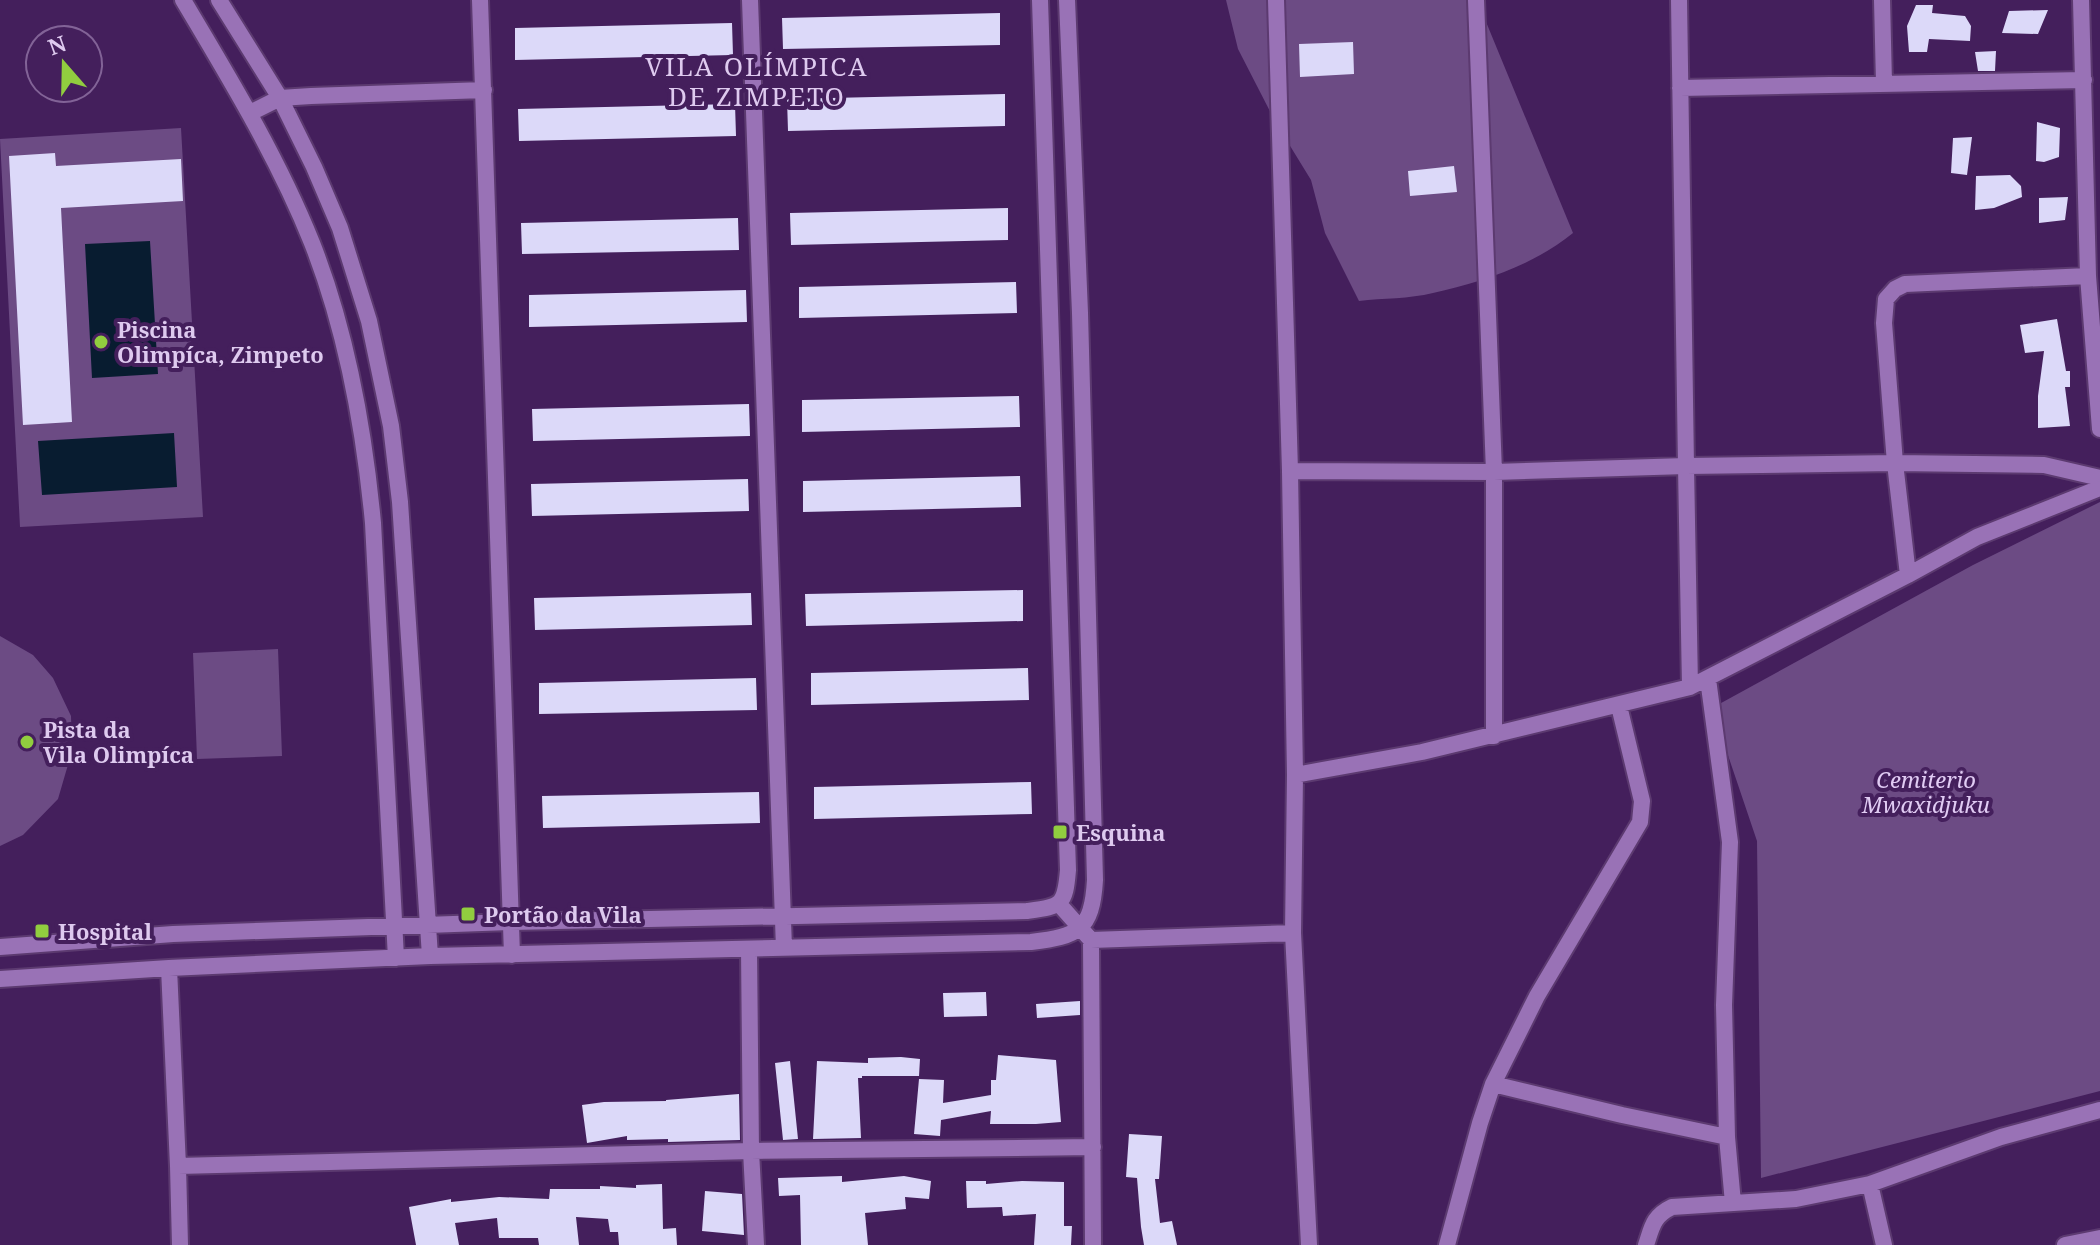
<svg xmlns="http://www.w3.org/2000/svg" width="2100" height="1245" font-family="'Noto Serif',serif">
  <style>
    .green { fill: #6c4b84 }
    .water { fill: #081c30 }
    .building { fill: #dcd9f9 }
    .lines { fill: none; stroke-linecap: round; stroke-linejoin: round }
    .street-casing { stroke: #5c3a70; stroke-width: 20 }
    .street { stroke: #9972b6; stroke-width: 16 }
    .poi-dot { fill: #91cd3f; stroke: #441f5c; stroke-width: 3 }
    .labels { text-anchor: middle; dominant-baseline: central; stroke-width: 8; stroke-linejoin: round; paint-order: stroke }
    .poi-label { font-size: 22px; font-weight: bold; fill: #decaef; stroke: #441f5c; text-anchor: start }
    .park-label { font-size: 22px; font-style: italic; fill: #e1ccf4; stroke: #441f5c }
    .quarter-label { font-size: 26px; letter-spacing: 2px; fill: #decaef; stroke: #441f5c }
  </style>
  <rect width="100%" height="100%" fill="#441f5c"/>
  <path class="green" d="M1226,0h251l96,233c-39,32 -91,49 -140,60 -24,6 -50,5 -74,8l-34,-68 -14,-53 -35,-57 -38,-74z
    M181,128l22,389 -183,10 -20,-388z
    M2100,502v589l-339,87 -4,-337 -45,-133 261,-143z
    M0,636l33,19 20,23 18,38 1,35 -14,48 -35,36 -23,11z
    M278,649l4,107 -85,3 -4,-106z"/>
  <path class="water" d="M150,241l8,133 -66,4 -7,-134z
    M174,433l3,54 -135,8 -4,-54z"/>
  <path class="building" d="M1916,5h17l-1,8 33,3 6,10 -1,15 -41,-2 -2,13h-18l-2,-26z
    M2048,10l-10,24 -36,-1 7,-22z
    M1000,13v32l-217,4 -1,-31z
    M732,23l1,32 -218,5v-32z
    M1353,42l1,32 -54,3 -1,-33z
    M1996,51l-1,20h-17l-3,-19z
    M1005,94v32l-217,5 -1,-32z
    M735,104l1,32 -217,5 -1,-32z
    M2037,122l23,6 -1,29 -15,5 -8,-1z
    M1972,137l-5,38 -16,-2 2,-35z
    M55,153l1,13 125,-7 2,42 -122,7 11,214 -49,3 -14,-269z
    M1454,166l3,26 -47,4 -2,-25z
    M2010,175l11,11 1,11 -28,11 -19,2 1,-34z
    M2068,197l-3,23 -26,3v-25z
    M1008,208v32l-217,5 -1,-32z
    M738,218l1,32 -217,4 -1,-31z
    M1016,282l1,31 -218,5v-31z
    M746,290l1,32 -218,5v-32z
    M2057,319l9,52h4v16h-5l5,39 -32,2v-32l6,-45 -19,2 -5,-28z
    M1019,396l1,31 -218,5v-32z
    M749,404l1,32 -217,5 -1,-32z
    M1020,476l1,31 -218,5v-31z
    M748,479l1,32 -217,5 -1,-32z
    M1023,590v31l-217,5 -1,-32z
    M751,593l1,32 -217,5 -1,-32z
    M1028,668l1,32 -218,5v-32z
    M756,678l1,32 -218,4v-31z
    M1031,782l1,32 -218,5v-32z
    M759,792l1,31 -217,5 -1,-32z
    M986,992l1,24 -43,1 -1,-24z
    M1080,1001v14l-43,3 -1,-14z
    M998,1055l58,5 5,62 -25,2h-46l1,-13 -50,9 -1,16 -26,-2 5,-55 25,1 -1,23 48,-8v-15h5z
    M901,1057l19,2 -1,17h-57v2h-4l3,60 -48,1 4,-78 51,2v-5z
    M790,1061l8,78 -15,1 -8,-77z
    M739,1094l1,46 -72,2v-3l-41,1v-4l-40,7 -5,-38 22,-3 62,-1v-1z
    M1129,1134l33,2 -3,43h-4l5,44 12,-2 5,24h-33l-3,-18 -4,-49 -11,-1z
    M842,1176v6l62,-6 27,5 -2,18 -24,-2 1,12 -41,4 3,32h-67l-1,-50 -21,1 -1,-18z
    M966,1181h20v3l36,-3 42,1v44h8l-1,19h-37l2,-31 -33,2 -1,-9 -35,1z
    M662,1184l1,45 13,-1 1,17h-58l-1,-13h-8l-2,-13 -32,-2 3,28h-40l-1,-7h-39l-2,-20 -42,5 4,22h-43l-7,-38 42,-8v3l48,-5 50,2 1,-10h50v-3l36,2v-3z
    M705,1191l37,3 2,41 -42,-4z"/>
  <g class="lines">
    <defs>
      <path id="street" d="M183,0c47,79 95,158 129,243 35,89 52,185 61,280l23,435
        M219,0l61,98 34,69 26,61 29,93 22,105 9,76 30,454
        M480,0l32,955
        M750,0l34,948
        M1276,0l14,471 5,304
        M1476,0l18,472v264
        M1882,0l2,83
        M2081,0l7,276 12,153
        M1680,88l404,-8
        M250,113l30,-15 31,-2 173,-6
        M1290,471l204,1 192,-6 -7,-466
        M1908,575l-13,-112 -11,-140 2,-24 9,-10 10,-5 183,-8
        M1708,679l22,163 -6,163 3,132 6,66
        M1690,687l-4,-221 209,-3 149,2 56,13
        M1059,904l32,36 2,305
        M1091,940l202,-7
        M0,947l173,-13 338,-12 516,-11c35,-5 38,-5 41,-41l-28,-870
        M749,949l2,202 5,94
        M169,968l9,198 2,79
        M0,979l169,-11 261,-12 601,-14c47,-6 61,-11 64,-62l-15,-567 -13,-313
        M1493,1084l129,31 105,22
        M178,1166l573,-15 342,-4
        M1870,1184l14,61
        M1309,1245l-16,-312 2,-158 127,-23 268,-65 218,-112 69,-38 123,-49
        M1447,1245l33,-122 13,-39 44,-88 103,-174 2,-21 -23,-95
        M1646,1245c6,-18 7,-29 26,-38l124,-8 74,-15 131,-47 99,-27
        M2065,1245l35,-7"/>
    </defs>
    <use href="#street" class="street-casing"/>
    <use href="#street" class="street"/>
  </g>
  <g class="poi-dot">
    <circle cx="101" cy="342" r="8"/>
    <circle cx="27" cy="742" r="8"/>
    <rect x="1052" y="824" width="16" height="16" rx="4"/>
    <rect x="460" y="906" width="16" height="16" rx="4"/>
    <rect x="34" y="923" width="16" height="16" rx="4"/>
  </g>
  <g class="labels">
    <g class="poi-label">
      <text x="117" y="329">Piscina<tspan x="117" dy="25">Olimpíca, Zimpeto</tspan></text>
      <text x="43" y="729">Pista da<tspan x="43" dy="25">Vila Olimpíca</tspan></text>
      <text x="1076" y="832">Esquina</text>
      <text x="484" y="914">Portão da Vila</text>
      <text x="58" y="931">Hospital</text>
    </g>
    <g class="park-label">
      <text x="1926" y="779">Cemiterio<tspan x="1926" dy="25">Mwaxidjuku</tspan></text>
    </g>
    <g class="quarter-label">
      <text x="757" y="66">VILA OLÍMPICA<tspan x="757" dy="30">DE ZIMPETO</tspan></text>
    </g>
  </g>
  <g transform="translate(64 64) rotate(340)"><circle r="38" fill="#441f5c" stroke="#826397" stroke-width="2"/>
  <path d="M0-6L14 30L0 20L-14 30Z" fill="#91cd3f"/>
  <text y="-12" font-size="22" font-weight="bold" text-anchor="middle" fill="#decaef">N</text>
  </g>
</svg>
